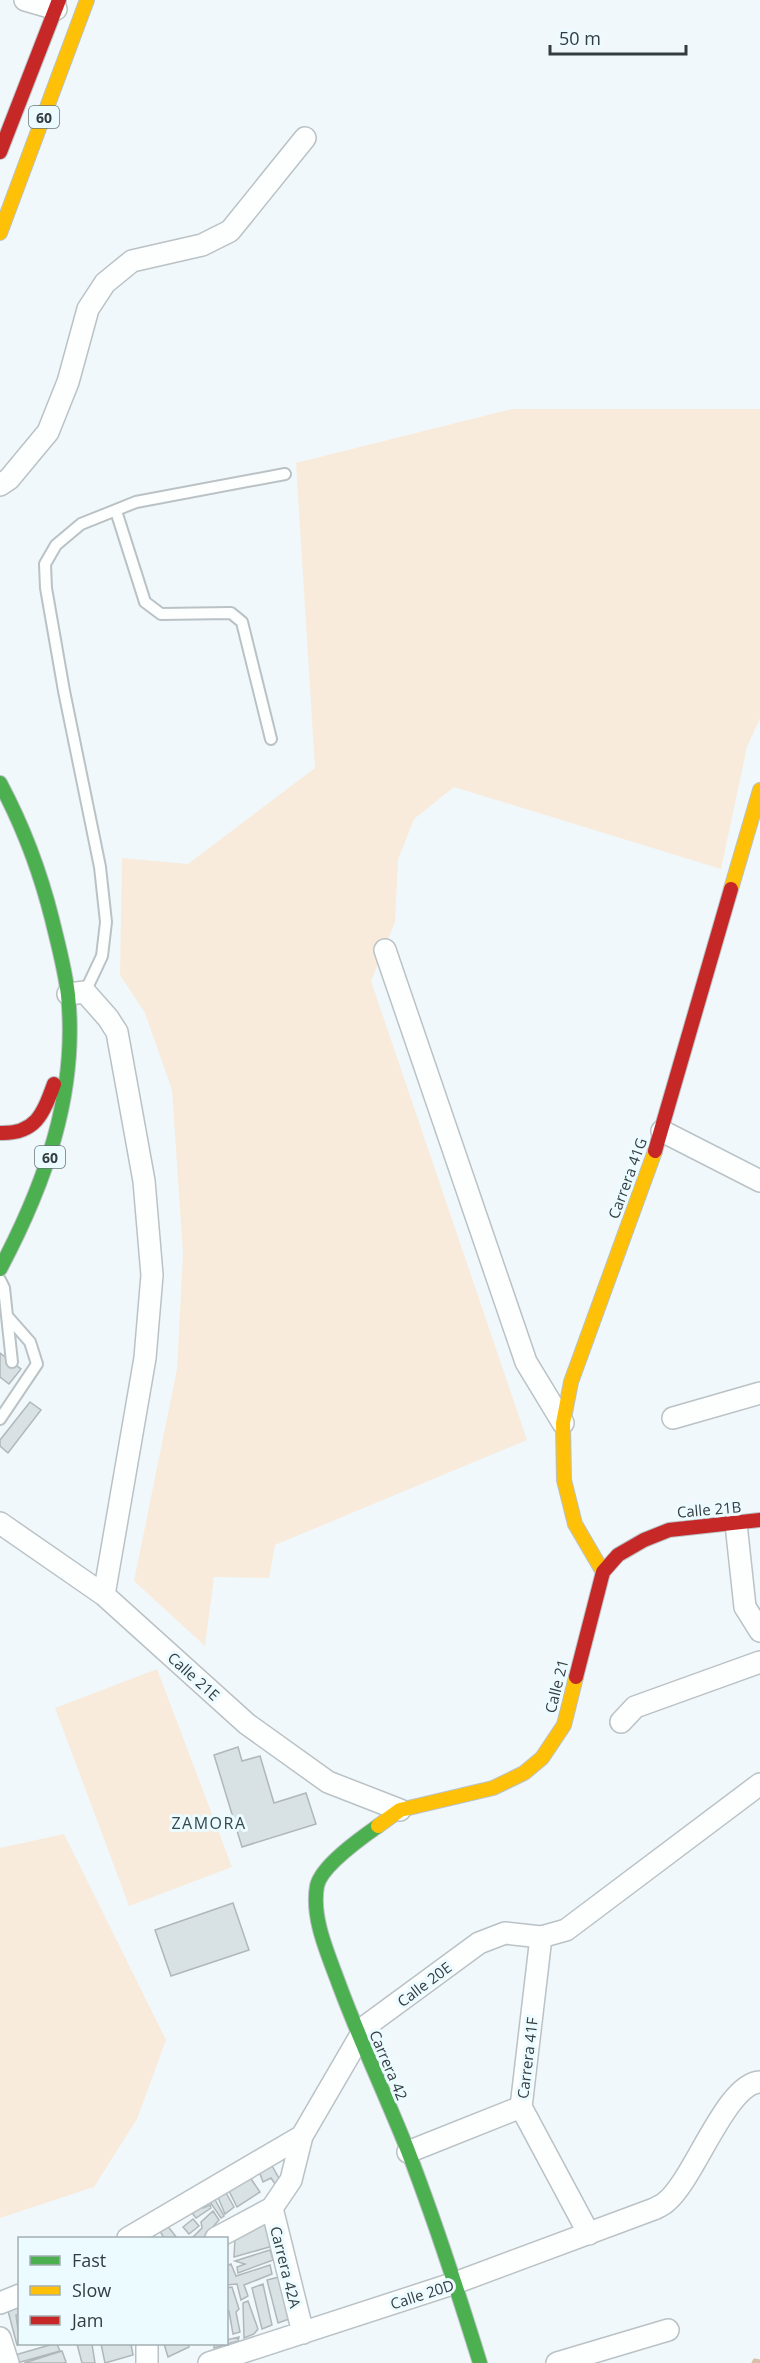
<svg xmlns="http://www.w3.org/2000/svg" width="760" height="2363" font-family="'Open Sans',sans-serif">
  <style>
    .green { fill: #f8ebdb }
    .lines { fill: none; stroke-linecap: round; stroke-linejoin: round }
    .stream { stroke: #d6c1a8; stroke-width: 5 }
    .building { fill: #d8e1e4; stroke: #afb7ba; stroke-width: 1.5 }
    .lane-casing { stroke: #bac2c5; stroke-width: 14 }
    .street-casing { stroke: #bac2c5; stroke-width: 24 }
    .fast-casing { stroke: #bac2c5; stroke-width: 16 }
    .slow-casing { stroke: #bac2c5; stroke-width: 16 }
    .jam-casing { stroke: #bac2c5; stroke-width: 16 }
    .lane { stroke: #fdfefe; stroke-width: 10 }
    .street { stroke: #fdfefe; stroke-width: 21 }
    .fast { stroke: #4caf50; stroke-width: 14 }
    .slow { stroke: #ffc107; stroke-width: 14 }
    .jam { stroke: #c62828; stroke-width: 14 }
    .labels { text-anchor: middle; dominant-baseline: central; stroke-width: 6; stroke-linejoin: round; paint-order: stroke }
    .shield { fill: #ecfbff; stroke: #6a7679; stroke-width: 1.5 }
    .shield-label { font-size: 14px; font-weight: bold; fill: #333d3f }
    .street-label { font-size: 15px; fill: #333d3f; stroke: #ecfbff }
    .neighbourhood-label { font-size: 16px; letter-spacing: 1.5px; fill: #33494e; stroke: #ecfbff }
  </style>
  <rect width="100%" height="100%" fill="#f0f8fb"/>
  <path class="green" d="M512,409h248v309l-13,29 -26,122 -267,-82 -40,32 -16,41 -3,62 -24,59 156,459 -252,105 -6,33 -55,-1 -9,69 -71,-65 43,-212 6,-115 -11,-164 -27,-77 -25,-38 2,-117 66,6 127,-96 -19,-305z
    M157,1669l75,198 -103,39 -74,-198z
    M64,1834l102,206 -29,79 -43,68 -94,31v-370z"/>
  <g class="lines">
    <path class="stream" d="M754,2363l1,-2 5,1"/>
  </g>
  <path class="building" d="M0,1353l21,16 -12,15 -9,-7z
    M30,1402l11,8 -33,43 -8,-7v-6z
    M238,1747l4,14 18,-5 14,47 32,-10 10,31 -74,23 -28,-92z
    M233,1903l16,47 -78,26 -16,-46z
    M271,2164l9,16 -5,4 -4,-6 -8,4 -4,-11z
    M249,2176l11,16 -23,15 -10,-20z
    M225,2191l9,16 -9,7 -8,-19z
    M213,2196l11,20 -3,2 -13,-19z
    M199,2201l4,7 7,-3 1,3 -15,10 -7,-9z
    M213,2211l6,9 -16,18h-11l10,-10 -1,-6z
    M193,2219l6,7 -10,8 -6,-7z
    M266,2223l7,23 -39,11 1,-19z
    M166,2224l11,14h-13l-6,-10z
    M270,2250l3,10 -35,13 -1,-6 8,-3 -10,-3z
    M231,2264l5,12 34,-11 2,9 -28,11 4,11 -7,4 -4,-16 -11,1v-19z
    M279,2277l10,42 -11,4 -11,-43z
    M263,2284l9,41 -10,4 -10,-41z
    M232,2287l7,22 -3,3 4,20 -7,2 -4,-23h-3v-23z
    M248,2301l10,28 -4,5 -10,4 -1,-35z
    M20,2306v8l-4,1 4,29 -3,1 -9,-34z
    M239,2337l-1,4 -24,7v-4h12v-4z
    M53,2344h4l3,7 -43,12 -2,-8z
    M77,2344h15l3,19h-13z
    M101,2344h30l2,11 -28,8z
    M164,2344h24l1,3 -21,10z
    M62,2351l4,11 -2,1h-40z"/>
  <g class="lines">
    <defs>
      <path id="lane" d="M116,511l29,91 16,12 70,-1 11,9 29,117
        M85,992l17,-36 4,-34 -6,-55 -36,-176 -18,-103 -1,-24 11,-19 25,-21 55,-22 149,-28
        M0,1280l4,8 8,74
        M0,1419l37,-55 -7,-22 -22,-25"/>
      <path id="street" d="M25,0l31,9
        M0,485l9,-6 39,-47 20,-50 20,-73 17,-26 27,-22 70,-16 28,-14 75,-93
        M385,950l141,412 37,61
        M68,994l17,-2 23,26 9,14 27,149 8,94 -7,83 -41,237
        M662,1131l98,50
        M673,1418l87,-25
        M0,1523l104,72 143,129 81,58 72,28
        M736,1524l9,83 15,24
        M621,1722l14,-15 125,-45
        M541,1937l-20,170 68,127
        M302,2136l-11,44 -19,28 31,125
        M408,2152l113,-45
        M128,2238l174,-102 64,-110 113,-83 26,-10 36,4 25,-7 194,-146
        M216,2238l56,-30
        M0,2303l20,-8
        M0,2338l8,25
        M147,2363v-19
        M209,2363l246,-80 199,-74c4,-2 9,-4 12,-7 28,-22 60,-119 94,-120
        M557,2363l111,-33"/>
      <path id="fast" d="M0,783c23,43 40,88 52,136 6,25 13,50 16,76 10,98 -23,189 -68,274
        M378,1826c-17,12 -57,40 -61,60 -6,33 12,70 23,101 21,56 46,109 68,164 27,70 50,141 72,212"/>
      <path id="slow" d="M0,233l87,-233
        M731,889l29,-99
        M603,1572l-28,-48 -11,-44 -1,-57 8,-41 84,-231
        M378,1826l22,-16 93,-22 31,-15 18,-15 22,-33 12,-48"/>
      <path id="jam" d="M0,152l59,-152
        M0,1133c36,1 43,-19 54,-49
        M655,1151l76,-262
        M576,1677l27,-105 15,-17 26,-15 25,-10 91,-10"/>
    </defs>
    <use href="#lane" class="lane-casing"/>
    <use href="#street" class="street-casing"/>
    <use href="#fast" class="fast-casing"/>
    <use href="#slow" class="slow-casing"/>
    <use href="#jam" class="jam-casing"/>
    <use href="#lane" class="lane"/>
    <use href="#street" class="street"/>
    <use href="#fast" class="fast"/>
    <use href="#slow" class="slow"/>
    <use href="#jam" class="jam"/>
  </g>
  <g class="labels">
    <g class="shield">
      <rect x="29" y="106" width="30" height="22" rx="4.5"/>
      <rect x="35" y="1146" width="30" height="22" rx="4.5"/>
    </g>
    <g class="shield-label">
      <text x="44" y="117">60</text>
      <text x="50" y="1157">60</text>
    </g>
    <g class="street-label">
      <text transform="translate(627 1178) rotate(-70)">Carrera 41G</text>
      <text transform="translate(709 1509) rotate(-5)">Calle 21B</text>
      <text transform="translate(194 1676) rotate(42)">Calle 21E</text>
      <text transform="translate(556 1686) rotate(-76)">Calle 21</text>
      <text transform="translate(424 1984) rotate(-37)">Calle 20E</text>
      <text transform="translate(527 2058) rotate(-83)">Carrera 41F</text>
      <text transform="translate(389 2065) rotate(67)">Carrera 42</text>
      <text transform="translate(286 2267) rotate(76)">Carrera 42A</text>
      <text transform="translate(422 2294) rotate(-18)">Calle 20D</text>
    </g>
    <g class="neighbourhood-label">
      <text x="209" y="1823">ZAMORA</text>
    </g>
  </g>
  <rect x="18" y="2237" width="210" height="108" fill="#ecfbff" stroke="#a2afb2" stroke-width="1.5"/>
  <rect x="30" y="2256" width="30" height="9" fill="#4caf50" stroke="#a2afb2" stroke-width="1.5"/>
  <text x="72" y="2267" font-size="18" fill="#333d3f">Fast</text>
  <rect x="30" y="2286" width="30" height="9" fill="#ffc107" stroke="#a2afb2" stroke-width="1.5"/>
  <text x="72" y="2297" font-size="18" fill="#333d3f">Slow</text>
  <rect x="30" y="2316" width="30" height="9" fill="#c62828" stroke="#a2afb2" stroke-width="1.5"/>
  <text x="72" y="2327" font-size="18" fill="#333d3f">Jam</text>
  <path d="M550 45v9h136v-9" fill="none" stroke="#333d3f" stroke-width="3"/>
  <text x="559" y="45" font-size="18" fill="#333d3f" stroke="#ecfbff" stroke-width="4.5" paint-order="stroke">50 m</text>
</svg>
